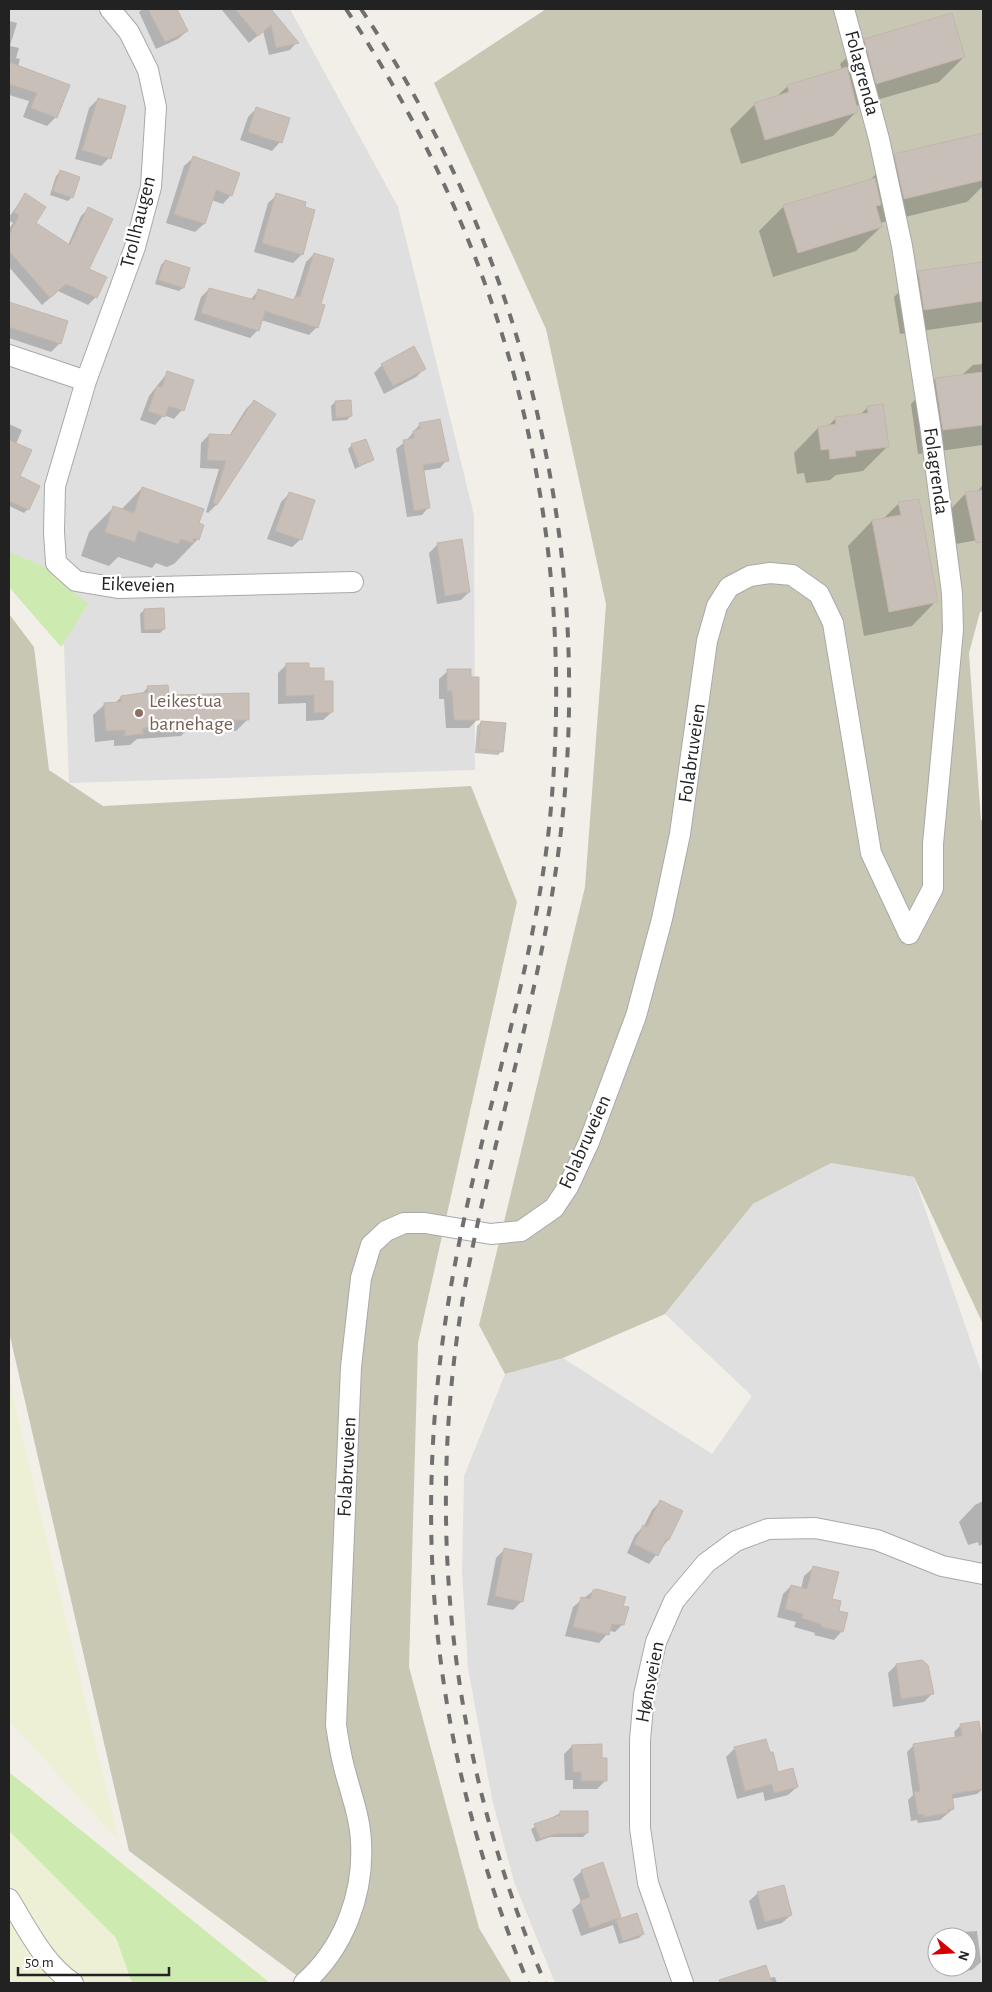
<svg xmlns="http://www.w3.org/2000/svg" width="992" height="1992" font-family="'Alegreya Sans',sans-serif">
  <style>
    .residential { fill: #e0dfdf; fill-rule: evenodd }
    .construction { fill: #c7c7b4 }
    .farmland { fill: #eef0d5 }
    .grass { fill: #cdebb0 }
    .shadow { fill: #0003 }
    .building { fill: #c7bfb8; stroke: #c4b6ab }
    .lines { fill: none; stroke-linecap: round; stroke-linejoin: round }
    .street-casing { stroke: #a9a9a9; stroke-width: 22 }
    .street { stroke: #fff; stroke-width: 20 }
    .rail { stroke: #707070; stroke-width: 4; stroke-dasharray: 10 10; stroke-linecap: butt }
    .education-dot { fill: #8d6e63; stroke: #fff; stroke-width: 2 }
    .labels { text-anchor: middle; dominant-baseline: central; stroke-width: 4.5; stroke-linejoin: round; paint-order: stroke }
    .street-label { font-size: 20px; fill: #222; stroke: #fff }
    .education-label { font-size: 20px; fill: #785e54; stroke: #fff; text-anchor: start }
  </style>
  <rect width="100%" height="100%" fill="#f2efe9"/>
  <path class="residential" d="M9,9h281l108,198 76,308 1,255 -406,13 -5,-137 -55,-66z
    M831,1163l83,14 69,200v606h-428l-41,-101 -22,-83 -24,-131 -6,-95 2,-97 41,-102 58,-16 149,96 40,-58 -87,-82 88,-110zM937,1937h30v30h-30z"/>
  <path class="construction" d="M546,9h437v602l-3,1 -11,41 12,167 2,1v503l-69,-147 -83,-14 -78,41 -88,110 -102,44 -58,16 -26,-49 106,-438 21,-283 -60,-275 -112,-246z
    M9,614l25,33 15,123 54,36 368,-20 46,116 -99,441 -9,324 70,261 33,55h-205l-178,-132 -120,-519z"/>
  <path class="farmland" d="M9,1377l14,63 96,401 -110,-120z
    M9,1831l107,107 16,45h-123z"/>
  <path class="grass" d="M9,552l34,14 45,38 -27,43 -52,-60z
    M9,1772l261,211h-138l-16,-45 -107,-107z"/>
  <path class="shadow" d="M143,9h32l12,22 -9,8 -22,10 -17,-37z
    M223,9h49l-2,1 27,32 -7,8 -21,5 -6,-24 -14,12 -27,-33z
    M9,21l8,2 -7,23 9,2 -3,10 4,1 -2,8 50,19 -13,32 -8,8 -24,-9 6,-16 -20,-6z
    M865,40l99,17 -25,25 -83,24 1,5 -24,25 -92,28 -11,-35 25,-25 21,-7 12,-11 54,-16 -2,-6z
    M98,99l11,59 -8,8 -26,-7 14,-51z
    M256,109l24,33 -8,9 -32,-11 8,-23z
    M982,134l1,52 -16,16 -87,21 1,4 -25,24 -83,26 -14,-46 25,-25 86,-26 25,-25z
    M193,158l38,37 -8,9 -12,-4 -7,24 -9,8 -29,-9 18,-57z
    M60,172l12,25 -4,4 -18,-6 6,-19z
    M25,195l9,29 34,21 13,-29 7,-7v60l8,28 -8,8 -30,-14 -16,14 -33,-38v-38l4,-6 -4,-3v-3z
    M277,195l26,13 -1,46 -9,9 -39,-11 14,-49z
    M314,254l5,51 -2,22 -8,8 -48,-15 -3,10 -8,8 -56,-18 7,-23 8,-8 41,11 9,-10 33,11 3,-4 11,-35z
    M165,261l18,27 -4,3 -24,-7 6,-19z
    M983,263v59l-83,12 -6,-37 25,-25z
    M9,303l57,19 -6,21 -9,9 -42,-14z
    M983,364v81l-65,9 -7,-50 24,-25 26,-3 12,-11z
    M382,365l43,3 -9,9 -32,17 -10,-21z
    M168,372l14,38 -8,9 -10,-4 -9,10 -15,-5 9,-24z
    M254,401l-38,104 -8,8 -2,-1 13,-43 -19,-1 1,-25 8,-8 20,1 17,-27z
    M335,402l16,14 -4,4 -15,1 -1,-15z
    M868,407l20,39 -25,25 -27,4 -6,5 -24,3 -2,-10 -7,1 -3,-21 24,-25 9,-1 9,-9 24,-3z
    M9,424l13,6 -6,14 -1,40 -6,7z
    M420,424l27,36 -7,8 -18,3 7,36 -7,8 -15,2 -11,-68 10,-8z
    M352,445l20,15 -17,9 -7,-20z
    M17,483l11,26 -4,4 -15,-7v-6z
    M983,485v54l-27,5 -7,-33 17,-18 11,-1z
    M142,488l56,36v15l-24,25 -7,3 -11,-4 -4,5 -34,-11 -9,9 -28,-10 8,-24 24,-24 8,2z
    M290,493l11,46 -9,8 -25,-8 14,-37z
    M899,503l37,98 -24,25 -48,10 -16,-90 24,-25 11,-2z
    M438,544l31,48 -8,8 -24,4 -8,-51z
    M144,610l20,19 -4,4h-19l-1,-19z
    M287,664l20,5 16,14 9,29 -9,8 -17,1v-18l-28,1v-31z
    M448,671l30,48 -9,9h-23l-2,-29h-5v-20z
    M148,687l19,10 81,22 -12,12h-50l-5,5 -44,3 -7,6 -16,1v-6l-19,2 -2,-27 12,-11 10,-1 6,-6 20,-2z
    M481,722l21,29 -4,4 -23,-2 2,-27z
    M983,1501v43l-4,2 -1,-4 -10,3 -9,-23 16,-17z
    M660,1502l8,38 -19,24 -22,-11 8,-18 9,-9 8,-16z
    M504,1550l18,51 -9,9 -26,-5 9,-47z
    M813,1568l24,44 5,19 -8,9 -20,-5 1,-2 -21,-6 2,-5 -19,-5 6,-23 8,-8 10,3 3,-13z
    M593,1591l30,33 -8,8 -5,-1 -11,12 -34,-7 8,-29z
    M896,1665l36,29 -8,8 -31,5 -5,-34z
    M978,1722l5,32v35l-6,5 -26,5 2,10 -13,11 -22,3 -1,-3 -6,1 -3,-21 5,-5 -6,-43 7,-7 41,-7 -1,-6 6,-6z
    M572,1746l34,34 -9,9h-24v-9h-8l-1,-26z
    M735,1748l42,25 20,14 -9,8 -23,6 -2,-9 -26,7 -11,-42z
    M560,1813l27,20 -4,4h-33l-14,5 -5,-13z
    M582,1871l38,46 -5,5 22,-7 6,19 -4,4 -20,6 -6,-19 -32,11 -9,-26 9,-8 -8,-23z
    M758,1893l33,22 -9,8 -25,7 -8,-29z
    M977,1931l4,31 -9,8 -31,4 -1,-7h27v-30h-10l5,-5z
    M775,1977l2,6 -45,-1 37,-4z"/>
  <path class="building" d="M148,9h29l11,22 -23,11z
    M235,9h36l28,34 -23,5 -5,-23 -13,11z
    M952,13l13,44 -89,27 -12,-45z
    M9,62l61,23 -13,33 -26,-10 6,-15 -28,-9z
    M847,67l11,45 -93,28 -11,-37 35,-11 -2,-7z
    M98,98l28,8 -15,53 -29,-9z
    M256,107l34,11 -8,25 -34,-11z
    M983,133v47l-79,19 -10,-45z
    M193,156l47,17 -8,23 -16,-6 -11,34 -31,-10z
    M60,170l20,7 -7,21 -20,-7z
    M875,178l6,27 -5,1 6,21 -84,26 -15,-48z
    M25,193l21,14 -10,16 34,22 18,-38 25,12 -24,50 18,8 -10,21 -31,-14 -16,14 -41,-47v-15l10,-21 -5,-3z
    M276,193l30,9 -1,5 10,3 -12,45 -41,-12z
    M314,253l20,6 -13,45 4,1 -7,23 -53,-17 -6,20 -58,-18 8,-25 46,12 3,-11 36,11 1,-4 5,1z
    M165,260l25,8 -6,20 -26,-8z
    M983,262v39l-59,9 -6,-39z
    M9,302l59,19 -7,23 -52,-17z
    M414,346l12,23 -33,17 -12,-22z
    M167,371l27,9 -10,31 -15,-5 -4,11 -17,-6 9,-25 5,1z
    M983,372v53l-40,5 -8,-52z
    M254,400l22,14 -59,91 -4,-2 13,-42 -19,-1 2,-26 22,1z
    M351,400l1,16 -16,2 -1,-17z
    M883,404l6,43 -34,4 1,5 -26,3 -1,-10 -8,1 -3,-23 18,-3 -1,-7 33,-4 -1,-7z
    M440,419l9,42 -26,4 7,43 -16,3 -11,-71 11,-2 -1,-7 7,-2 -1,-6z
    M366,439l8,21 -15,6 -8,-22z
    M9,440l23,10 -12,26 20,10 -11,24 -20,-9z
    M142,487l62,22 -5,14 5,2 -5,15 -5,-2 -1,5 -12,-4 -3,5 -40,-13 -3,11 -30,-10 8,-26 21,7z
    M983,490v52l-7,1 -11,-51z
    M289,492l26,8 -13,40 -27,-9z
    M919,499l19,103 -49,10 -17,-92 29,-5 -3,-13z
    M462,539l8,53 -25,4 -8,-53z
    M164,608l1,21 -21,1v-21z
    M286,663h23v5h15v13h9v31l-19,1v-18l-28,1z
    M447,669h24v8h8v43h-25l-2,-29h-5z
    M168,685l1,10 80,-2v27h-55v5l-51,3v6l-18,2v-6l-19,1 -2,-28 17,-1v-6l27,-4 -1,-6z
    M481,721l25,2 -3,29 -25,-3z
    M660,1500l23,11 -14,29 -3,-1 -8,17 -24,-12 9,-19 4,2z
    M504,1548l28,6 -9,48 -28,-6z
    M813,1566l26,6 -7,27 9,2 -2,10 9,2 -5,19 -21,-5v-2l-20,-7 1,-4 -18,-5 6,-24 16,4z
    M597,1589l29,8 -3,9 6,1 -5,18 -12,-1 -3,11 -36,-8 8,-30 9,2 3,-9z
    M922,1660l6,5 6,29 -33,5 -5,-35z
    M979,1721l4,25v43l-31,5 2,15 -6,1v3l-24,4v-3l-6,1 -4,-23 6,-1 -7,-47 49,-8 -2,-12z
    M766,1739l4,13h3l5,20 15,-4 5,19 -24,6 -2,-9 -27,7 -11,-44z
    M602,1744v14h5v23h-26v-9h-8l-1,-27z
    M560,1811h28v22l-33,1 -15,5 -6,-15 26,-9z
    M603,1862l18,55 -31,11 -10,-27 10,-4 -9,-27z
    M784,1885l8,30 -27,7 -8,-30z
    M637,1913l7,21 -21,7 -7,-21z
    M766,1965l6,18h-52l-1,-3z"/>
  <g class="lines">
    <defs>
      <path id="street" d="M110,9l19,23 19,38 8,37 -5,80 -16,60 -49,134 -31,105 -1,46 2,31 20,18 42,7 235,-6
        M844,9l35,130 23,107 28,179 22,168 1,37 -20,214v44l-24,46
        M9,355l77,26
        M9,1899c18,29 35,65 64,84
        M304,1983c40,-35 60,-89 57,-141 -1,-27 -12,-53 -18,-79 -3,-12 -5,-25 -7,-38l15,-358 10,-89 10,-33 15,-14 18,-8h21l66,11 30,-3 33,-23 14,-21 21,-45 47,-126 26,-97 18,-85 27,-193 10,-35 12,-19 21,-11 20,-3 22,2 27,19 14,29 38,230 38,81
        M683,1983l-35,-100 -8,-55v-88l4,-45 12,-53 18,-41 32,-38 30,-22 32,-12 47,-1 62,12 65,26 41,8"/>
    </defs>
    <use href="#street" class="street-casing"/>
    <use href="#street" class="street"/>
    <path class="rail" d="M346,9c164,249 234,522 203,819 -15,136 -59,267 -87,401 -56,265 -37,504 66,754
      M361,9c164,243 235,539 199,830 -17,143 -62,280 -90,421 -49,244 -23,494 75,723"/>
  </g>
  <circle class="education-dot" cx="139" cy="713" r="5"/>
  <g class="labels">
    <g class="street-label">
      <text transform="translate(862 73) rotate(75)">Folagrenda</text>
      <text transform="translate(138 222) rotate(-76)">Trollhaugen</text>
      <text transform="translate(936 471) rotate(82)">Folagrenda</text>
      <text transform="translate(138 585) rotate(2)">Eikeveien</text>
      <text transform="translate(692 753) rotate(-82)">Folabruveien</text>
      <text transform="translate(585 1142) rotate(-66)">Folabruveien</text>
      <text transform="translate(347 1467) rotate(-87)">Folabruveien</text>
      <text transform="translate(650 1682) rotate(-79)">Hønsveien</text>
    </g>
    <g class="education-label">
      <text x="149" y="701">Leikestua<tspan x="149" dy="23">barnehage</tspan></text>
    </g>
  </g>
  <rect width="992" height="1992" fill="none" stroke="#222222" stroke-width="20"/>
  <g transform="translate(952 1952) rotate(108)"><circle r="24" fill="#ffffff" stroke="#a7a7a7"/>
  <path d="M0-4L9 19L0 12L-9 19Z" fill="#d40000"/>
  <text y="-8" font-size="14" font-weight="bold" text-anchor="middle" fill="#222222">N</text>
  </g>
  <path d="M18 1967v8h151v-8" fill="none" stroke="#222222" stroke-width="2.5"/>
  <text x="25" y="1967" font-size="15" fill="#222222" stroke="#ffffff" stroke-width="4" paint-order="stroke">50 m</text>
</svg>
